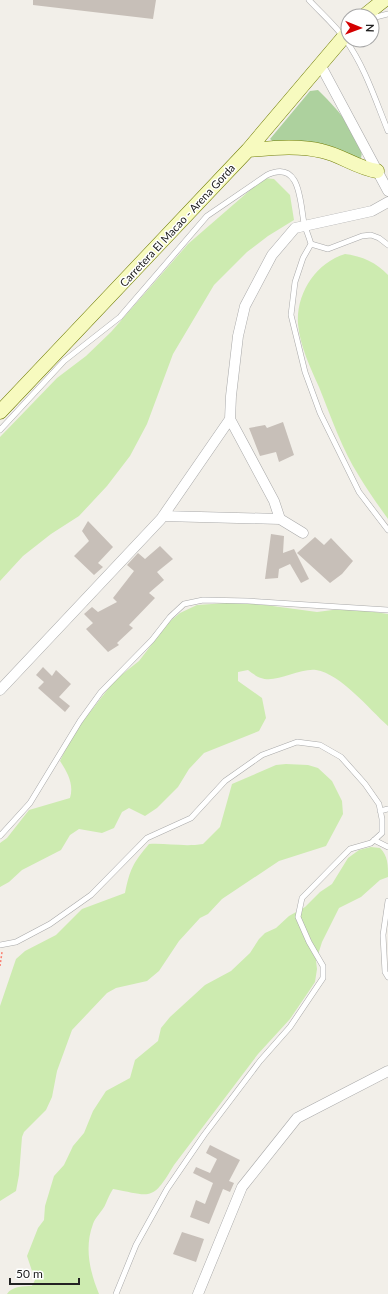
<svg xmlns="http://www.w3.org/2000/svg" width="388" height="1294" font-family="Lato,sans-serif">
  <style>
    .grass { fill: #cdebb0 }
    .forest { fill: #add19e }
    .building { fill: #c7bfb8 }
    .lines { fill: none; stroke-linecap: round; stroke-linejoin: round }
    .lane-casing { stroke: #a9a9a9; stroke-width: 6 }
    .street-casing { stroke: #a9a9a9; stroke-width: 11 }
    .secondary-casing { stroke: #707d05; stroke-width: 15 }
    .path { stroke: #fa8072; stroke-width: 1.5; stroke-dasharray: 2 2; stroke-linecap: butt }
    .lane { stroke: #fff; stroke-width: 5 }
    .street { stroke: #fff; stroke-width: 10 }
    .secondary { stroke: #f7fabf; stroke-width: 14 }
    .labels { text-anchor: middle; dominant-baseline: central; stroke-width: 3; stroke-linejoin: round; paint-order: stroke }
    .street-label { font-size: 11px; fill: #222; stroke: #fff }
  </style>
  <rect width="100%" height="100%" fill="#f2efe9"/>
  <path class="grass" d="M264,178l10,1 16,16 4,25 -26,16 -21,16 -33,33 -41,69 -26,70 -17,32 -23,30 -28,30 -28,18 -28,22 -23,25v-144l57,-59 29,-22 25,-24 77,-88z
    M345,254c17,2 32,9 43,21v244c-10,-14 -20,-28 -29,-43 -17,-27 -28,-59 -40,-89 -9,-20 -19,-41 -21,-63 -2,-31 18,-61 47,-70z
    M242,602l75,10 31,-4 40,6v112c-19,-17 -47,-52 -72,-56 -17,-2 -41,14 -55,8 -4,-1 -9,-5 -13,-8l-10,2v9l24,17 4,20 -7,13 -55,22 -15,16 -11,18 -21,21 -12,8 -16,-8 -7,4 -8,16 -12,5 -23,-4 -9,6 -9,15 -39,20 -13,12 -9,5v-44l7,-5 22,-28 41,-12c4,-13 -2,-25 -10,-37l14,-29 20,-25 21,-27 24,-19 30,-39 11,-9 17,-8z
    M286,764l22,1 10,3 14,13 10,20 1,13 -17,32 -47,15 -57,38 -14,15 -8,4 -21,23 -20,30 -12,10 -31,7 -9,5 -35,37 -15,41 -5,26 -6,13 -22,22 -2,5 -3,38 -3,16 -16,10v-195l16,-47 9,-8 31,-16 26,-26 43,-16c5,-24 8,-30 24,-49 18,-1 35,3 54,0l17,-17 12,-43 44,-19z
    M371,847l9,1c8,8 8,17 8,29l-8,3 -19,17 -22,11 -17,34 -6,19 1,8 -2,13 -8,12 -17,25 -32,35 -84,111c-22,37 -22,31 -61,24 -3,5 -5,9 -7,14 -3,8 -11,14 -13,21 -9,24 -3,48 6,70h-92c5,-8 17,-8 25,-8l3,-6 -8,-24 11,-28 6,-8 1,-14 9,-30 10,-11 9,-19 11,-13 9,-22 13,-20 24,-13 5,-18 23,-19 3,-13 9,-11 35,-32 26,-14 19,-18 9,-14 6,-6 11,-5 13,-12 16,-9 15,-15 12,-8 16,-26 11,-8z"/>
  <path class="forest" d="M318,90c12,11 49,51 43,68l-5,2 -81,-17 -5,-4 40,-48z"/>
  <path class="building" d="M33,0h123l-3,19 -120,-14z
    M283,422l11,33 -15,7 -3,-10 -16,4 -11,-28 16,-3 2,3z
    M88,521l25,26 -15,16 5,4 -9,8 -20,-19 15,-15 -7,-10z
    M271,534l13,2 -1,17 11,-4 15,30 -8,4 -11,-19 -11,5 -1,9 -13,1z
    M315,537l9,8 7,-7 22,23 -11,13 -12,9 -33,-30z
    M160,546l13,13 -16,13 7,8 -15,13 6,5 -26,27 4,3 -16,15 2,2 -11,7 -22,-23 7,-6 -9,-9 8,-7 6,5 19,-10 -4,-4 21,-27 -7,-6 11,-12 7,6z
    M43,667l9,9 4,-6 15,14 -12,13 11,9 -5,6 -27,-24 6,-6 -8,-7z
    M210,1145l30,15 -11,21 5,2 -4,9 -7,-3 -14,35 -19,-7 6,-17 9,4 8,-21 -20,-10 3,-6 14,6 7,-14 -11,-6z
    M182,1232l22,7 -8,23 -23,-8z"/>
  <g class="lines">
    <defs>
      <path id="lane" d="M309,0c12,13 26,25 36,39 20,28 30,60 43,92
        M372,18l16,-4
        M388,245l-9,-7 -8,-3 -9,1 -34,13 -17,-5 -8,14 -8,24 -4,33 14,57 15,41 39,79 29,38
        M0,430l64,-69 56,-44 87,-101 60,-41c34,-16 33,28 37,48 2,7 5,14 7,21
        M380,811l8,-2
        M0,836l30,-33 50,-82 21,-29 51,-52 18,-23 14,-13 19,-4 45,1 140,9
        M374,840l14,7
        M388,901l-5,34 2,37 3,5
        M0,945l16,-3 34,-18 41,-29 56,-57 44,-20 34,-37 37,-26 35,-13 23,3 21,12 24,27 14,20 3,15v14l-11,10 -21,6 -48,49 -4,19 11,25 14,24v12l-33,49 -30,34 -56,74 -37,54 -31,56 -20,49"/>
      <path id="street" d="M321,66l67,125
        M230,419l44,82 6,18
        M163,516l117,3 23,14
        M0,690l161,-171 69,-100 1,-23 7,-60 7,-30 27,-51 23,-27 77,-17 16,-9
        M198,1294l44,-107 55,-69 91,-47"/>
      <path id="secondary" d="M364,16l20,-16
        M248,150c24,-2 50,-5 74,1 19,4 35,17 55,20
        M0,412l248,-262 100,-118"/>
    </defs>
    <use href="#lane" class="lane-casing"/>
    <use href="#street" class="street-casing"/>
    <use href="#secondary" class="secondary-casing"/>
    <path class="path" d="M0,966l2,-14"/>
    <use href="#lane" class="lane"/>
    <use href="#street" class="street"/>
    <use href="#secondary" class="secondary"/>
  </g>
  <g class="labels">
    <g class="street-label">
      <text transform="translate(177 225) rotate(-47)">Carretera El Macao - Arena Gorda</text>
    </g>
  </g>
  <g transform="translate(360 28) rotate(91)"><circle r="19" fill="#ffffff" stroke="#a7a7a7"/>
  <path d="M0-3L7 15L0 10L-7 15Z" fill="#d40000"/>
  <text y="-6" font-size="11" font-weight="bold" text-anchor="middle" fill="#222222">N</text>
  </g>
  <path d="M10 1278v6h69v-6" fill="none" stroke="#222222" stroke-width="2"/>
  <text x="16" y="1278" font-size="12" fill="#222222" stroke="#ffffff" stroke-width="3" paint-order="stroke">50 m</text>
</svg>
